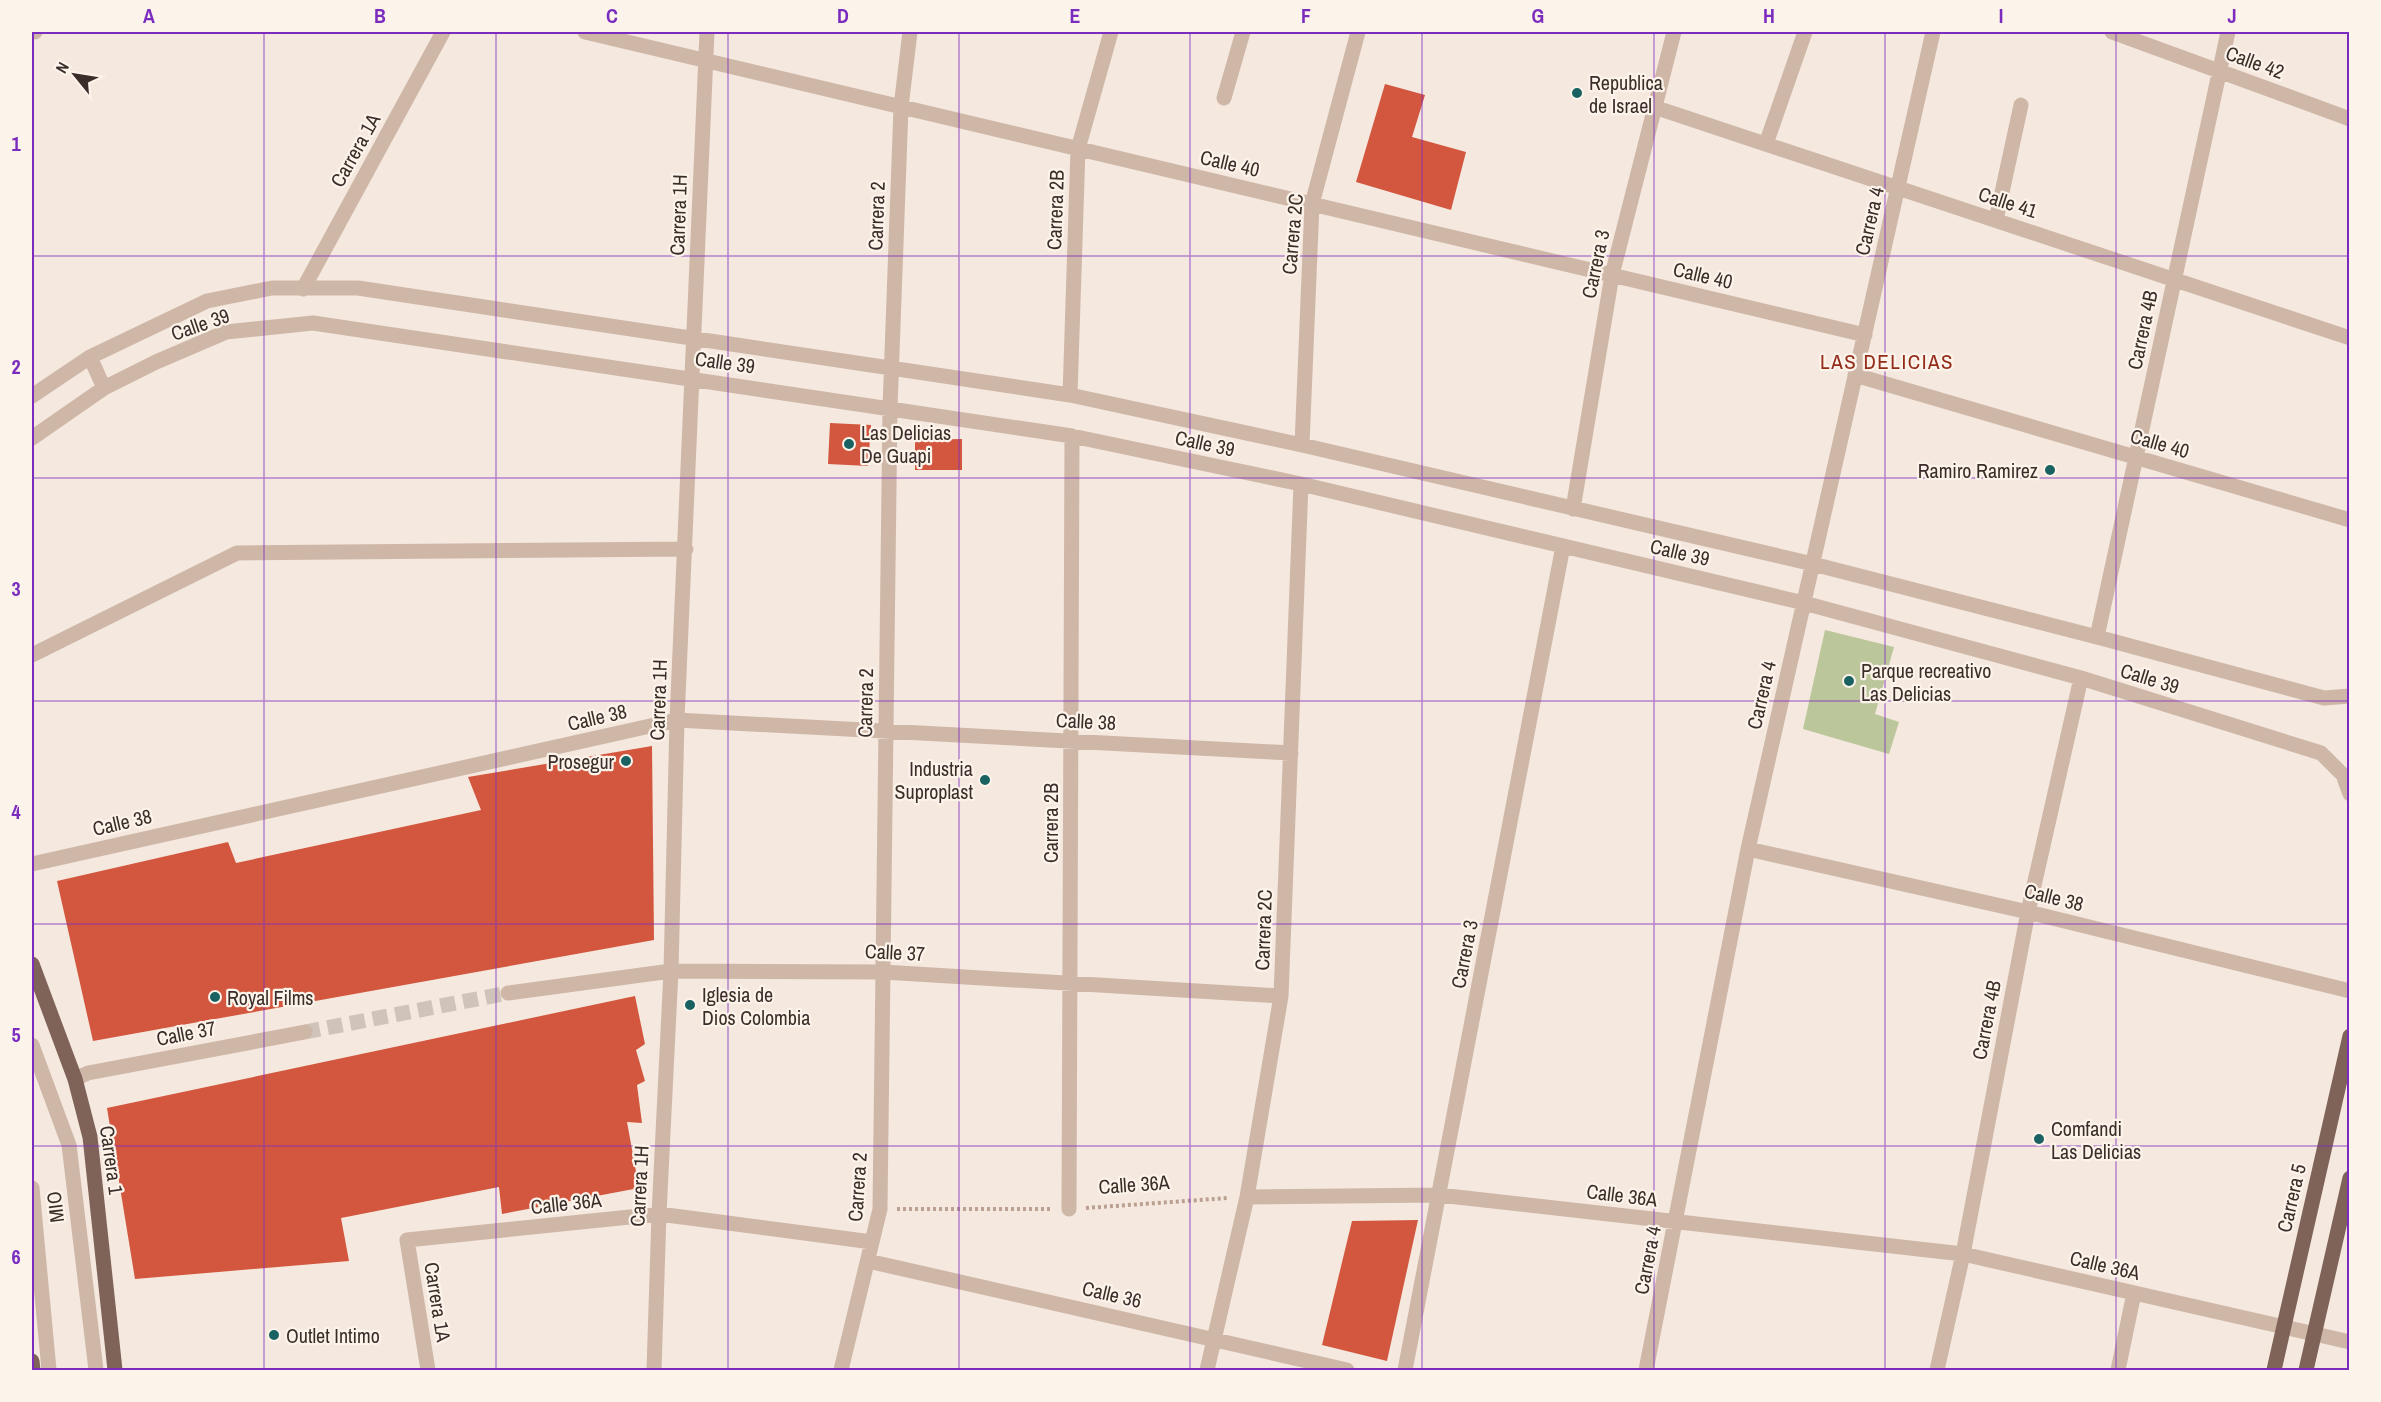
<svg xmlns="http://www.w3.org/2000/svg" width="2381" height="1402" font-family="'Archivo Narrow',sans-serif">
  <style>
    .green { fill: #bbc69b }
    .building { fill: #d3573e }
    .lines { fill: none; stroke-linecap: round; stroke-linejoin: round }
    .minor-tunnel { stroke: #d0c3ba; stroke-width: 15; stroke-dasharray: 15 8; stroke-linecap: butt }
    .path { stroke: #bba092; stroke-width: 4; stroke-dasharray: 3 3; stroke-linecap: butt }
    .minor { stroke: #cfb7a8; stroke-width: 15 }
    .major { stroke: #7f6258; stroke-width: 15 }
    .grid { fill: none; stroke: #7b2cbf; stroke-width: 1.5; stroke-opacity: 0.55 }
    .poi-dot { fill: #196261; stroke: #fcf3eb; stroke-width: 2 }
    .labels { text-anchor: middle; dominant-baseline: central; stroke-width: 4.5; stroke-linejoin: round; paint-order: stroke }
    .street-label { font-size: 20px; fill: #3b2d29; stroke: #fcf3eb }
    .poi-label { font-size: 20px; fill: #3b2d29; stroke: #fcf3eb; text-anchor: start }
    .neighbourhood-label { font-size: 21px; letter-spacing: 1.5px; fill: #932c18; stroke: #fcf3eb }
    .neatline { fill: none; stroke: #7b2cbf; stroke-width: 2 }
    .grid-label { font-size: 20px; text-anchor: middle; font-weight: bold; fill: #7b2cbf }
  </style>
  <rect width="100%" height="100%" fill="#f5e8de"/>
  <path class="green" d="M1825,630l69,17 -19,67 24,8 -10,32 -86,-25z"/>
  <path class="building" d="M1385,84l40,11 -13,42 54,15 -15,58 -95,-28z
    M830,423l41,2 -3,41 -40,-2z
    M962,439v31h-47v-30z
    M652,746l2,194 -561,101 -36,-160 171,-39 8,21 245,-53 -13,-33z
    M635,996l10,48 -9,6 9,31 -8,4 5,38 -15,-1 12,66 -137,26 -3,-27 -158,31 8,43 -214,18 -28,-171z
    M1418,1220l-31,141 -65,-16 30,-124z"/>
  <g class="lines">
    <path class="minor-tunnel" d="M305,1032l203,-39"/>
    <path class="path" d="M1086,1208l142,-10
      M897,1209h155"/>
    <path class="minor" d="M32,32h3
      M585,32l1280,303
      M2112,32l238,87
      M1224,98l19,-66
      M1654,107l696,231
      M1766,144l39,-112
      M1996,220l25,-115
      M303,289l140,-257
      M90,357l14,31
      M1855,375l495,145
      M1070,395l8,-246 33,-117
      M32,396l58,-39 117,-56 65,-13h86l712,107 232,50 511,119 284,73 227,61 26,-2
      M32,438l72,-50 52,-26 70,-30 87,-9 759,113 229,48 503,119 277,75 240,75 22,22 7,19
      M1302,445l10,-241 46,-172
      M1573,509l39,-234 62,-243
      M2097,637l131,-605
      M32,655l205,-102 449,-4
      M1748,849l280,63 322,79
      M32,864l645,-144 614,33
      M508,993l163,-22 212,1 398,24
      M32,1045l37,100 27,225
      M75,1079l13,-6 217,-41
      M32,1188l17,182
      M1247,1197l192,-2 524,59 387,88
      M1069,1209l3,-773
      M868,1261l479,109
      M428,1370l-21,-130 252,-26 213,28
      M654,1370l5,-156 12,-243 6,-251 30,-688
      M841,1370l39,-161 10,-801 11,-301 9,-75
      M1207,1370l40,-173 34,-201 20,-512
      M1405,1370l158,-824
      M1646,1370l102,-521 185,-817
      M1937,1370l26,-116 65,-342 53,-234
      M2118,1370l16,-77"/>
    <path class="major" d="M32,964l43,115 15,58 25,233
      M32,1361l1,9
      M2274,1370l76,-334
      M2306,1370l44,-192"/>
  </g>
  <path class="grid" d="M264,32v1338M496,32v1338M728,32v1338M959,32v1338M1190,32v1338M1422,32v1338M1654,32v1338M1885,32v1338M2116,32v1338M32,256h2318M32,478h2318M32,701h2318M32,924h2318M32,1146h2318"/>
  <g class="poi-dot">
    <circle cx="1577" cy="93" r="6"/>
    <circle cx="849" cy="444" r="6"/>
    <circle cx="2050" cy="470" r="6"/>
    <circle cx="1849" cy="681" r="6"/>
    <circle cx="626" cy="761" r="6"/>
    <circle cx="985" cy="780" r="6"/>
    <circle cx="215" cy="997" r="6"/>
    <circle cx="690" cy="1005" r="6"/>
    <circle cx="2039" cy="1139" r="6"/>
    <circle cx="274" cy="1335" r="6"/>
  </g>
  <g class="labels">
    <g class="street-label">
      <text transform="translate(2255 62) rotate(20)">Calle 42</text>
      <text transform="translate(355 150) rotate(-61)">Carrera 1A</text>
      <text transform="translate(1230 163) rotate(13)">Calle 40</text>
      <text transform="translate(2008 202) rotate(18)">Calle 41</text>
      <text transform="translate(1055 210) rotate(-88)">Carrera 2B</text>
      <text transform="translate(678 215) rotate(-88)">Carrera 1H</text>
      <text transform="translate(876 216) rotate(-88)">Carrera 2</text>
      <text transform="translate(1869 221) rotate(-77)">Carrera 4</text>
      <text transform="translate(1292 234) rotate(-85)">Carrera 2C</text>
      <text transform="translate(1595 264) rotate(-78)">Carrera 3</text>
      <text transform="translate(1703 275) rotate(13)">Calle 40</text>
      <text transform="translate(200 324) rotate(-19)">Calle 39</text>
      <text transform="translate(2142 330) rotate(-78)">Carrera 4B</text>
      <text transform="translate(725 362) rotate(8)">Calle 39</text>
      <text transform="translate(1205 443) rotate(12)">Calle 39</text>
      <text transform="translate(2160 443) rotate(16)">Calle 40</text>
      <text transform="translate(1680 552) rotate(13)">Calle 39</text>
      <text transform="translate(2150 678) rotate(17)">Calle 39</text>
      <text transform="translate(1761 695) rotate(-77)">Carrera 4</text>
      <text transform="translate(658 700) rotate(-88)">Carrera 1H</text>
      <text transform="translate(865 703) rotate(-89)">Carrera 2</text>
      <text transform="translate(597 717) rotate(-13)">Calle 38</text>
      <text transform="translate(1086 721) rotate(3)">Calle 38</text>
      <text transform="translate(122 822) rotate(-13)">Calle 38</text>
      <text transform="translate(1050 823) rotate(-90)">Carrera 2B</text>
      <text transform="translate(2054 897) rotate(14)">Calle 38</text>
      <text transform="translate(1263 930) rotate(-88)">Carrera 2C</text>
      <text transform="translate(895 952) rotate(3)">Calle 37</text>
      <text transform="translate(1464 954) rotate(-79)">Carrera 3</text>
      <text transform="translate(1986 1020) rotate(-79)">Carrera 4B</text>
      <text transform="translate(186 1033) rotate(-11)">Calle 37</text>
      <text transform="translate(112 1160) rotate(82)">Carrera 1</text>
      <text transform="translate(1134 1184) rotate(-4)">Calle 36A</text>
      <text transform="translate(639 1186) rotate(-87)">Carrera 1H</text>
      <text transform="translate(857 1187) rotate(-86)">Carrera 2</text>
      <text transform="translate(1622 1195) rotate(7)">Calle 36A</text>
      <text transform="translate(2291 1198) rotate(-77)">Carrera 5</text>
      <text transform="translate(566 1203) rotate(-6)">Calle 36A</text>
      <text transform="translate(55 1207) rotate(-97)">MIO</text>
      <text transform="translate(1647 1260) rotate(-79)">Carrera 4</text>
      <text transform="translate(2105 1265) rotate(13)">Calle 36A</text>
      <text transform="translate(1112 1294) rotate(13)">Calle 36</text>
      <text transform="translate(438 1302) rotate(81)">Carrera 1A</text>
    </g>
    <g class="poi-label">
      <text x="1589" y="82">Republica<tspan x="1589" dy="23">de Israel</tspan></text>
      <text x="861" y="432">Las Delicias<tspan x="861" dy="23">De Guapi</tspan></text>
      <text x="2038" y="470" text-anchor="end">Ramiro Ramirez</text>
      <text x="1861" y="670">Parque recreativo<tspan x="1861" dy="23">Las Delicias</tspan></text>
      <text x="614" y="761" text-anchor="end">Prosegur</text>
      <text x="973" y="768" text-anchor="end">Industria<tspan x="973" dy="23">Suproplast</tspan></text>
      <text x="702" y="994">Iglesia de<tspan x="702" dy="23">Dios Colombia</tspan></text>
      <text x="227" y="997">Royal Films</text>
      <text x="2051" y="1128">Comfandi<tspan x="2051" dy="23">Las Delicias</tspan></text>
      <text x="286" y="1335">Outlet Intimo</text>
    </g>
    <g class="neighbourhood-label">
      <text x="1887" y="361">LAS DELICIAS</text>
    </g>
  </g>
  <rect width="2381" height="1402" fill="none" stroke="#fcf3eb" stroke-width="66"/>
  <g transform="translate(75 75) rotate(300)" stroke="#fcf3eb" stroke-width="4.5" paint-order="stroke">
  <path d="M0-4.5L10 22L0 15L-10 22Z" fill="#3b2d29"/>
  <text y="-9" font-size="16" font-weight="bold" text-anchor="middle" fill="#3b2d29">N</text>
  </g>
  <rect x="33" y="33" width="2315" height="1336" class="neatline"/>
  <g class="grid-label">
    <text x="149" y="23">A</text>
    <text x="380" y="23">B</text>
    <text x="612" y="23">C</text>
    <text x="843" y="23">D</text>
    <text x="1075" y="23">E</text>
    <text x="1306" y="23">F</text>
    <text x="1538" y="23">G</text>
    <text x="1769" y="23">H</text>
    <text x="2001" y="23">I</text>
    <text x="2232" y="23">J</text>
    <text x="16" y="151">1</text>
    <text x="16" y="374">2</text>
    <text x="16" y="596">3</text>
    <text x="16" y="819">4</text>
    <text x="16" y="1042">5</text>
    <text x="16" y="1264">6</text>
  </g>
</svg>
